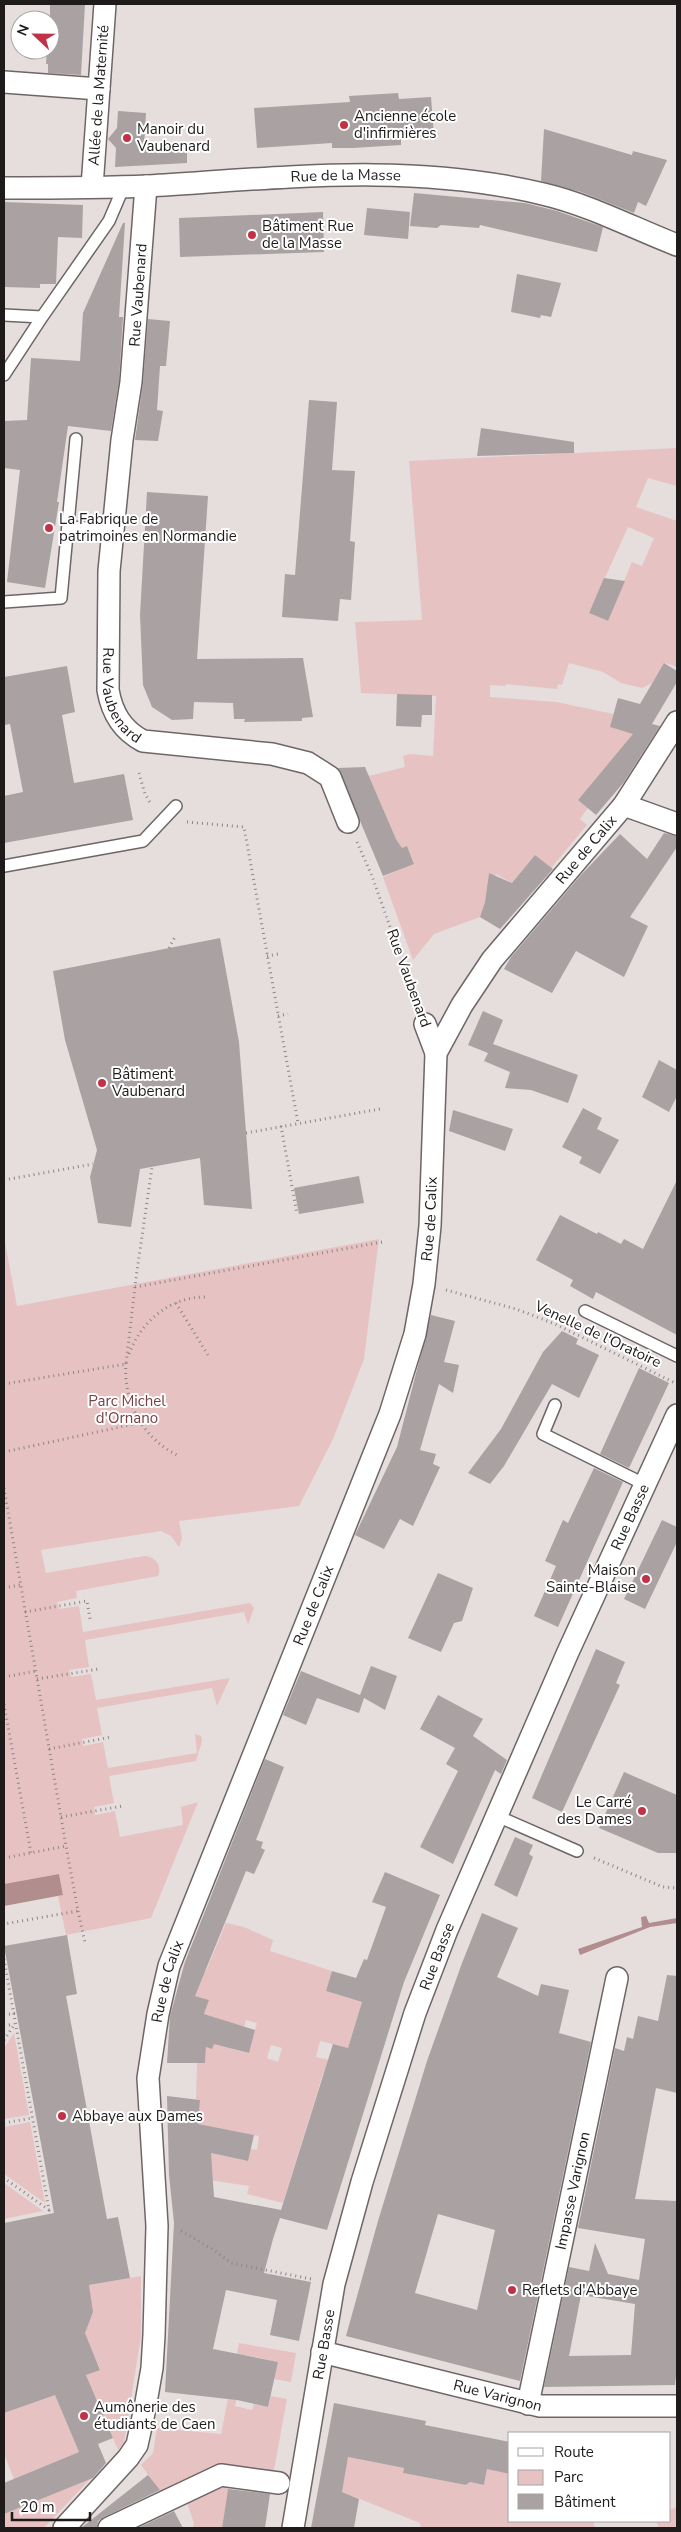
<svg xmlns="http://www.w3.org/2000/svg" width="681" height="2532" font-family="'Nunito Sans',sans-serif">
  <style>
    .green { fill: #e7c2c2; fill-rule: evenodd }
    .water { fill: #b28d8d }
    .building { fill: #aaa2a2; fill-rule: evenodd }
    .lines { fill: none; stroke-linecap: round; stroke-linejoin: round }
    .lane-casing { stroke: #6e6666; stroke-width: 14 }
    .street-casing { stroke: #6e6666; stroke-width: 24 }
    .path { stroke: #8d8686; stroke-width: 3; stroke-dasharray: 1 4; stroke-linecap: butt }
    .lane { stroke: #fff; stroke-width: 11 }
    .street { stroke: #fff; stroke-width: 21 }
    .poi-dot { fill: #c23247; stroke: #fff; stroke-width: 2 }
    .labels { text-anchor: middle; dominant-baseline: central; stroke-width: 4; stroke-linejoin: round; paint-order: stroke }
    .street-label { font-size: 15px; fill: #1f1b1b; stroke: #fff }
    .poi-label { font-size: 15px; fill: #1f1b1b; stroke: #fff; text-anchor: start }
    .park-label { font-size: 15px; fill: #774143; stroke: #fff }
  </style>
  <rect width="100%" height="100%" fill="#e6dddd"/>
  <path class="green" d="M677,448v38l-29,-8 -12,29 41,14v146l-12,-4 -13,20 -10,5 -21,-5 -18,-11 -34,-9 -7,22 -4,-1 -1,5 -51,-5v2l-16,-1v12l66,5 58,12 -3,13 23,7 -56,66 10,8 -8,11 7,6 -36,43 -16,-13 -23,28 -16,-9 -1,2 -6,-3 -4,29 -5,15 -46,17 -21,26 -30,-83 31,-14 -7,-17 -5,2 -6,-9 -27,-63 36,-9 -2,-11 7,-2 23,2 3,-60 -75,-3 -6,-71 67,-2 -13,-159zM628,527l26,11 -12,28 -10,-4 -25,59 -18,-8z
    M4,1237l13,69 362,-67 -15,120 -31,80 -34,67 -120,15 3,17 -3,9 -8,-11 -10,-5 -120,19 5,23 98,-17c10,0 19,9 14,20l-82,15 1,7 -20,4 2,7 20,-3 4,26 167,-29 4,5 -6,17 -4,-13 -159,28 4,27 -20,3 2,7 20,-3 5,26 134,-22 -13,28 -5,-18 -115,20 5,27 -20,4 1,7 20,-4 5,26 89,-15 -2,-19 6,2 1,5 -6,20 -87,15 5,27 -20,4 1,8 20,-4 5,26 63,-12 -2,-18 17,-5 -47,116 -85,17 -8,-39 5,-1 -4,-21 -55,10z
    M226,1923l18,4 29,13 -3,11 62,20 -6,20 25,8h12l-15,49 -28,-7 -4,16 35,8 -28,9 -40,129 -36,-9 2,-8 -60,-9 11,-77 -4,-1 1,-36h8l1,-16 6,1 5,-18v-12l-13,-4 5,-14 -32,-9 8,-29 21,9zM246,2020l11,3 -9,30 -15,-4 6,-24 5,2zM271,2045l11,3 -4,14 -11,-4zM233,2131l26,5 -2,14 -6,-1 -4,12 -40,-9 24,-13z
    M14,2033l15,82 -25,4v-71z
    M30,2122l15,81 -41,-29v-47z
    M4,2183l39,28 -39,8z
    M141,2276v60l-17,107 -6,7 -32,-75 14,-6 -12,-28 -8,-1 13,-28 -26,-23z
    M239,2343l57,10 -5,29 -17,-3 3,-17 -31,-7 -11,51 17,4 2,-6 14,3 3,-11 16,3 -14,76 -111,19 -21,-29 12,-12 4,-25 64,6z
    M53,2389l26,63 -65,27 -10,-25v-44l1,3z
    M348,2457l56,11 -1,5 63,12 4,-3 14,3 4,-20 22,9v47h83l2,7h-174l-1,-5 -80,-32z
    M90,2479l-46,49h-40v-14z
    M229,2483l-7,45h-29l1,-5 -8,-23z
    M677,2507v21h-18l-3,-7h14v-11z"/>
  <path class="water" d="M59,1874l4,21 -59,11v-22z
    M646,1916l3,7 28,-5v5l-27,4 -70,28 -2,-6 64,-22 -1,-10z"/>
  <path class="building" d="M50,4h35l-4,71 -33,-2v-9h-2l1,-14h3z
    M398,93l1,6 32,-2 3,39 -33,2v7l-48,3h-21v-5l-75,5 -3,-40 96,-6 -1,-6z
    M118,111l28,2 -2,34 43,-1v17l-72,4 1,-19 -8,-9 9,-11z
    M544,129l88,26 1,-4 34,9 -21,46 -8,-4 -4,11 -53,-21 -40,-11z
    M414,193l111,10 32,8 46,16 -6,25 -117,-27 -1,3 -38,-3 -4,3 -27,-2z
    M4,202l79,3 -1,33 -24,-1 -2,47h-16v4l-36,-1z
    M367,208l43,4 -2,27 -44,-4z
    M323,212l1,40 -144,5 -1,-39z
    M123,223h2l-6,94h4l-4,64 -8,50 -43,-5 -11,76h2l-14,86 -38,-6 13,-112 -16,-2v-47l23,-1 4,-62 49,3 3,-48z
    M517,274l44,9 -10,34 -10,-2 -1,3 -29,-6z
    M148,319l22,2 -4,45h-6l-3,44 6,1 -5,30 -23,-1 8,-57z
    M309,400l28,2 -5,68 23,1 -5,70 5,1 -4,58 -11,-1 -2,22 -56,-4 3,-43 10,1z
    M481,428l93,14v11l-97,3z
    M147,492l61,4 -11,163 106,-1 10,59 -11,1v3l-58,1 1,-3h-11l-1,-16 -39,-1 -1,17 -21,1 -20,-13 -9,-22 -3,-70z
    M604,578l21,3 -17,40 -19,-8z
    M664,663l13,8v11l-25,42 8,2 -36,56 -28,33 -18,-15 55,-66 -23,-7 8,-29 22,6z
    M67,666l8,46 -13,3 12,68 50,-9 9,46 -129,23v-47l19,-4 -13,-68 -6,1v-48z
    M397,694l35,1v20h-10l-1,12 -25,-1z
    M365,767l31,72 6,9 5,-2 7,18 -31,12 -45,-108z
    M664,833l13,3v11l-47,70 18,9 -24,51 -48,-26 -24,42 -48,-24 7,-12 69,-81 40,-42 27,25z
    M535,855l18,14 -53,60 -20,-12 5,-15 4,-29 23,10z
    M220,938l19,104 13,167 -48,-4 -4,-47 -60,11 -9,58 -33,-4 -8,-46 7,-27 -32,-110 -12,-69z
    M483,1011l20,9 -10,24 85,31 -10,28 -37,-13 -26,-2 5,-16 -26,-11 4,-8 -20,-8z
    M659,1060l18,10v26l-8,16 -27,-15z
    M583,1108l19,10 -5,11 22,11 -19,34 -21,-11 3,-6 -20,-10z
    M453,1110l60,19 -8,22 -56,-20z
    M359,1176l5,27 -65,11 -5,-26z
    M677,1180v155l-81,-43 -3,7 -23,-13 3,-6 -37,-20 24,-45 37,19 1,-2 23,12 3,-5 19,10z
    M431,1315l24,6 -11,41 15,3 -6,28 -14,-9 -19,66 16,4 -3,10 7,3 -27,59 -13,-7 -16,30 -29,-14 42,-88z
    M562,1331l16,8 -2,5 23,11 -20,43 -27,-14 -48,82 -14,18 -22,-11 33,-44 42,-77z
    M639,1368l30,15 -40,85 -29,-14z
    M594,1468l29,14 -65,145 -24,-11 22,-50 -11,-5 18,-41 5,3z
    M662,1520l15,7v15l-32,67 -21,-10z
    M438,1573l35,15 -11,33 -8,2 -13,29 -33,-14z
    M596,1649l29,13 -9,21 4,2 -58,127 -30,-14z
    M371,1666l26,10 -12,34 -21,-12 -5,15 -42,-15 -11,27 -23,-10 18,-44 59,24z
    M438,1695l45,24 -10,17 34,24 -6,14 -6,-4 -42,94 -33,-17 38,-76 -12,-7 9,-16 -35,-19z
    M265,1759l19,8 -28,73 7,2 -2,6 4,2 -11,24 -8,-3 -51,125 14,4 -5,14 51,16 -6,23 -35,-9 -2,5 -6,-2 -1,16h-38l3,-47 15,-54z
    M624,1772l53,23v58h-19l-59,-25z
    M515,1837l18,8 -4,9 4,3 -16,40 -23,-12z
    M385,1872l55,23 -36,87 -77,248 -47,-12 -7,21 -9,34 47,9 -12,59 -29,-6 7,-35 -51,-10 -13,59 65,13 -10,45 -31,-7 -72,-8 9,-169 -5,-48 -2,-79 33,4 -2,24 56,11 -6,26 -37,-8 3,44 67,13 52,-166 15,4 14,-46 -36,-11 6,-20 24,7 8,-19 3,1 19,-53 -14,-5z
    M482,1913l36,15 -21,49 41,19 3,-12 28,6 -10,43 32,9 -71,339 -174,-45 32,-115 49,-160 35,-98zM438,2214l57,16 -18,80 -62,-17z
    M67,1935l10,59 -11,2 41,223 11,-2 12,61 -41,7 4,27 -8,21 15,37 -14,5 27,63 -15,6 8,19 -13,15 -89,36v-31l75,-31 -24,-57 -51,18v-190l50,-10 -50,-267z
    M667,1975l10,1v117l-21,-5 -21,111 42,2v166l-2,18 -131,2 25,-120 20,4 6,-28 13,31 31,6 6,-41 -67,-11 37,-180 9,3 3,-14 6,2 5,-23 20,5zM581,2295l54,9 -4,51 -62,1z
    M334,2403l92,18 -1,4 85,17v32l-23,-5 -3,16 -14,-3 -4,3 -63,-12 1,-5 -56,-11 -6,35 17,7 -5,29h-43z
    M148,2475l12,15 -56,27 -6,4 -1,7h-16z
    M228,2489l42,5 -5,34h-43z
    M174,2511l9,17h-45z"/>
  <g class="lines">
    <defs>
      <path id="lane" d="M4,315l38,2 67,-96 15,-35
        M4,375l38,-58
        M68,527l45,2
        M4,602l57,-4 15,-159
        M4,866l139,-25 33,-35
        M585,1311l92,45
        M555,1405l-12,29 101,50
        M497,1816l80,35"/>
      <g id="street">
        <path d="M4,82l95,7"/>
        <path id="s1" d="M146,186l-15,196 -9,58 -13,131 -1,119c4,23 14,40 35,51l129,13 36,9 22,14 18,45"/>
        <path id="s2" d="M92,187l13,-183"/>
        <path id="s3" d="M4,188c48,0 96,0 144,-2 132,-8 264,-24 395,8 47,11 90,34 134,51"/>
        <path d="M624,805l53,19"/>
        <path d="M425,1024l11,29"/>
        <path id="s4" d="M322,2352l218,54h137"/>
        <path id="s5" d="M528,2404l89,-426"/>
        <path id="s6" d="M64,2528l64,-70 9,-13 8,-37 7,-40 2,-33 3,-109 -9,-148 10,-64 11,-48 221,-552 25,-80 9,-50 6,-58 6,-173 26,-48 30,-45 132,-155 53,-83"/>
        <path d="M109,2528l112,-53 58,8"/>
        <path id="s7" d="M293,2528l41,-244 28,-102 53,-169 32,-83 121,-278 109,-237"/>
      </g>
    </defs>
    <use href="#lane" class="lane-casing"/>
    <use href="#street" class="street-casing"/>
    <path class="path" d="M139,773l6,21 6,10
      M187,822l57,5 54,296
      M357,842l15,34 45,127
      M169,948l7,-13
      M267,956l11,-2
      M278,1016l10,-2
      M281,1126l16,88
      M246,1133l134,-24
      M4,1180l89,-16
      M135,1287l247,-45
      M446,1290l70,19 39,15 120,59
      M176,1303l33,54
      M129,1354c12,-33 42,-58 78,-57
      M126,1363c-3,39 17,76 53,93
      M4,1384l122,-20 10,-86 16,-111
      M4,1452l135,-29
      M4,1488l62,358
      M4,1588l16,-3
      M25,1612l62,-11 3,18
      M4,1677l32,-6
      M37,1679l62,-10
      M4,1704l27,149
      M49,1749l62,-12
      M61,1817l62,-11
      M4,1858l62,-12 12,65 -74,13
      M594,1858l69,29 14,1
      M78,1911l7,32
      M4,1959l45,251 -45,-32
      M4,2015l13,-2
      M4,2026l10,-2
      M4,2040l11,-16
      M4,2123l28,-5
      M181,2231l33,19 17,13 80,16"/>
    <use href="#lane" class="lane"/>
    <use href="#street" class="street"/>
  </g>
  <g class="poi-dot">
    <circle cx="344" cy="125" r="5"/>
    <circle cx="127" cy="138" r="5"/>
    <circle cx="252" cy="235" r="5"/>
    <circle cx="49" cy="528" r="5"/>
    <circle cx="102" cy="1083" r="5"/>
    <circle cx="646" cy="1579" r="5"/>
    <circle cx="642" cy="1811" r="5"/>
    <circle cx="62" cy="2116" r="5"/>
    <circle cx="512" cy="2290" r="5"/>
    <circle cx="84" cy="2416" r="5"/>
  </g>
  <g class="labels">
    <g class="street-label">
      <text stroke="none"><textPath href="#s2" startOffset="92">Allée de la Maternité</textPath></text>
      <text stroke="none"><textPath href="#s3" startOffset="342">Rue de la Masse</textPath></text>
      <text transform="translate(138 295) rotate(-86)">Rue Vaubenard</text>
      <text stroke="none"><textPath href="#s1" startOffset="515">Rue Vaubenard</textPath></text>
      <text stroke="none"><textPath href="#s6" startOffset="1808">Rue de Calix</textPath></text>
      <text transform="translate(409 978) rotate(70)">Rue Vaubenard</text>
      <text stroke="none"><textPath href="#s6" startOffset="1388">Rue de Calix</textPath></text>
      <text transform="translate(598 1334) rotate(25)">Venelle de l'Oratoire</text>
      <text stroke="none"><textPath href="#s7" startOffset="1071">Rue Basse</textPath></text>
      <text stroke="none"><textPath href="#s6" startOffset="982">Rue de Calix</textPath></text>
      <text stroke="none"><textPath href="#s7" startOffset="591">Rue Basse</textPath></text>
      <text stroke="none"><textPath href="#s6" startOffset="578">Rue de Calix</textPath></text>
      <text stroke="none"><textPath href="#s5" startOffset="218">Impasse Varignon</textPath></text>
      <text stroke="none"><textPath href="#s7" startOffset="186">Rue Basse</textPath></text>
      <text stroke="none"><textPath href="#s4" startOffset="181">Rue Varignon</textPath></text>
    </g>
    <g class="poi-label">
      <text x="354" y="116">Ancienne école<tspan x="354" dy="17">d'infirmières</tspan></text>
      <text x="137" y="129">Manoir du<tspan x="137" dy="17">Vaubenard</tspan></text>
      <text x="262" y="226">Bâtiment Rue<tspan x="262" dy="17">de la Masse</tspan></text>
      <text x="59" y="519">La Fabrique de<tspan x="59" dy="17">patrimoines en Normandie</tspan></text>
      <text x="112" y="1074">Bâtiment<tspan x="112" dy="17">Vaubenard</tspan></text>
      <text x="636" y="1570" text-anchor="end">Maison<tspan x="636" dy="17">Sainte-Blaise</tspan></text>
      <text x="632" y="1802" text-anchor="end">Le Carré<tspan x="632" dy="17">des Dames</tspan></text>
      <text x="72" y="2116">Abbaye aux Dames</text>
      <text x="522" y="2290">Reflets d'Abbaye</text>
      <text x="94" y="2407">Aumônerie des<tspan x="94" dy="17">étudiants de Caen</tspan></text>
    </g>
    <g class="park-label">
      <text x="127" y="1401">Parc Michel<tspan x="127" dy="17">d'Ornano</tspan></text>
    </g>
  </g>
  <rect width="681" height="2532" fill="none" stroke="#1f1b1b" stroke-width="10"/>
  <rect x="508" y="2432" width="162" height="90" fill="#ffffff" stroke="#a5a4a4"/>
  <rect x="518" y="2448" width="25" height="8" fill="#ffffff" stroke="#a5a4a4"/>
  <text x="554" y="2457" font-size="15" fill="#1f1b1b">Route</text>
  <rect x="518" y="2470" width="25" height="15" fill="#e7c2c2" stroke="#a5a4a4"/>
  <text x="554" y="2482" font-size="15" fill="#1f1b1b">Parc</text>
  <rect x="518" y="2494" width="25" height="15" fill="#aaa2a2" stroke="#a5a4a4"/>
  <text x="554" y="2507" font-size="15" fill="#1f1b1b">Bâtiment</text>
  <g transform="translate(35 35) rotate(292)"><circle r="24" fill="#ffffff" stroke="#a5a4a4"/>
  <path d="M0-4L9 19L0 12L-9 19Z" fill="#c23247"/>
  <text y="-8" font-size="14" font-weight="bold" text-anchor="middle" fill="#1f1b1b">N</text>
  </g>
  <path d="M12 2512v8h78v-8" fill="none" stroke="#1f1b1b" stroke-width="2.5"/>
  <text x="20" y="2512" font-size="15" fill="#1f1b1b" stroke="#ffffff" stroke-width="4" paint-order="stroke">20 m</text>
</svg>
